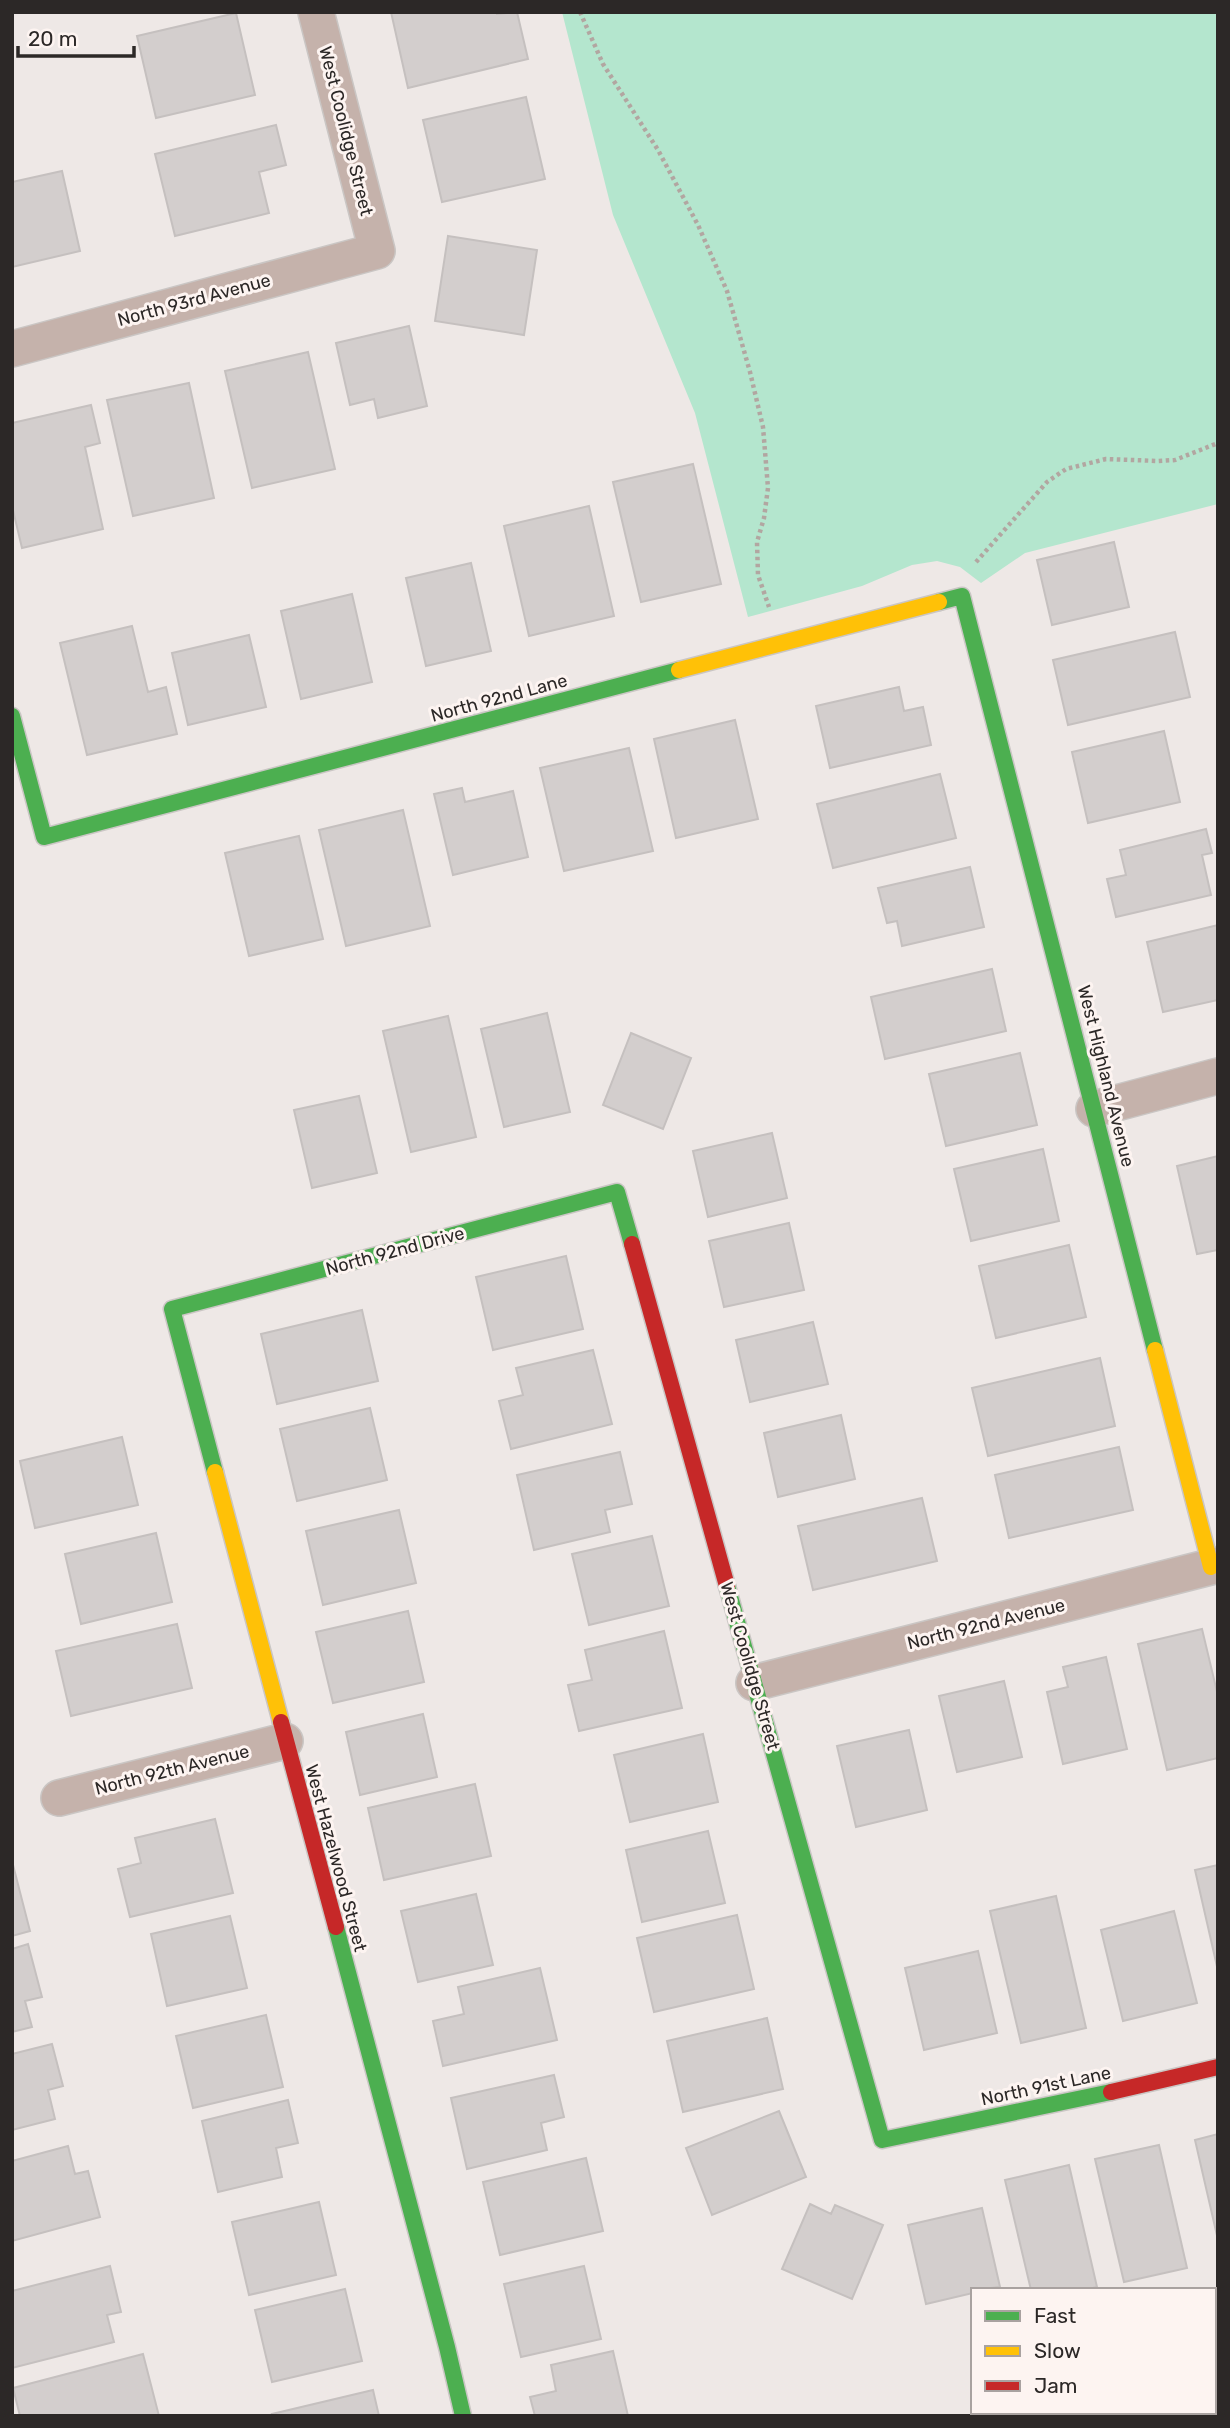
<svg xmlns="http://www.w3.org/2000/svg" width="1230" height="2428" font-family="Rubik,sans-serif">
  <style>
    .green { fill: #b4e6ce }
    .building { fill: #d3cecd; stroke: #c5c0bf; stroke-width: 2 }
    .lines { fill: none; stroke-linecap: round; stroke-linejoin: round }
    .street-casing { stroke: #cac6c4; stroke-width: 38 }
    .fast-casing { stroke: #cac6c4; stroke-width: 19 }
    .slow-casing { stroke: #cac6c4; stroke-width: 19 }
    .jam-casing { stroke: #cac6c4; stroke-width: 19 }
    .path { stroke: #b2a6a1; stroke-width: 4.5; stroke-dasharray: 3.5 3.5; stroke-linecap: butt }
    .street { stroke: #c5b2ab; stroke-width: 35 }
    .fast { stroke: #4caf50; stroke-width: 16 }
    .slow { stroke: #ffc107; stroke-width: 16 }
    .jam { stroke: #c62828; stroke-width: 16 }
    .labels { text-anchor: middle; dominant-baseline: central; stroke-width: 6; stroke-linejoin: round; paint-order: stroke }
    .street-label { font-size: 18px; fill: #2c2827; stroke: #fdf4f1 }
  </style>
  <rect width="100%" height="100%" fill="#eee8e6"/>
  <path class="green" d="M562,12h656v492l-193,49 -44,30 -21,-16 -23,-6 -25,4 -50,21 -114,31 -53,-204 -82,-198z"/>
  <path class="building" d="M391,12h106v2l20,-2 11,47 -120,29z
    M236,13l19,82 -99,23 -19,-82z
    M526,97l19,82 -103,23 -19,-82z
    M276,125l10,40 -27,7 10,41 -94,23 -20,-82z
    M62,171l18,80 -68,16v-85z
    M448,236l89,14 -13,85 -89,-14z
    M409,326l18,80 -49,12 -4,-19 -24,6 -14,-62z
    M308,352l27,117 -83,19 -27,-117z
    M189,383l25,115 -81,18 -26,-116z
    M91,405l9,38 -15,4 18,82 -81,19 -10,-42v-83z
    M693,464l28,120 -80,18 -28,-120z
    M589,506l25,110 -85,20 -25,-110z
    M1114,542l15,65 -77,18 -15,-65z
    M471,563l20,88 -65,15 -20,-88z
    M352,594l20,88 -71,17 -20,-88z
    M132,626l16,66 18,-5 11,47 -90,21 -27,-112z
    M1175,632l15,65 -122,28 -15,-65z
    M249,635l17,72 -78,18 -16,-72z
    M899,687l5,24 19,-4 8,38 -101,23 -14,-62z
    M735,720l23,99 -82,19 -22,-99z
    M1164,731l16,71 -92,21 -16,-71z
    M629,748l24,103 -89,20 -24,-103z
    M940,774l16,64 -123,30 -16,-64z
    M462,788l3,14 48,-11 15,66 -75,18 -19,-81z
    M403,810l27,116 -84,20 -27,-116z
    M1206,829l6,24 -10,2 9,40 -95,22 -9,-38 19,-4 -6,-25z
    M299,836l24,103 -74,17 -24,-103z
    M970,867l14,60 -82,19 -5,-25 -10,2 -9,-35z
    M1218,925v75l-55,12 -16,-70z
    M992,969l14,62 -121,28 -14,-62z
    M547,1013l23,99 -66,15 -23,-98z
    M448,1016l28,121 -65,15 -28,-121z
    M631,1033l60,25 -28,71 -60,-24z
    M1020,1053l17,72 -91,21 -17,-72z
    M359,1096l18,77 -65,15 -18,-78z
    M772,1133l15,65 -79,19 -15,-66z
    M1043,1149l16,72 -88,20 -17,-72z
    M1218,1156v94l-21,4 -20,-88z
    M789,1223l15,67 -80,17 -15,-66z
    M1069,1245l17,72 -90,21 -17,-72z
    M566,1256l17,73 -90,21 -17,-73z
    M362,1310l16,71 -101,23 -16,-70z
    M813,1322l15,62 -78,18 -14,-62z
    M593,1350l19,74 -101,25 -12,-48 24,-6 -7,-27z
    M1100,1358l15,68 -127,30 -16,-68z
    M370,1408l17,72 -90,21 -17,-72z
    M841,1415l14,64 -77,18 -14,-64z
    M122,1437l16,68 -103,23 -15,-67z
    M1119,1447l14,63 -124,28 -14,-63z
    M620,1452l12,52 -27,6 5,22 -76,18 -17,-75z
    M922,1498l15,63 -124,29 -15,-64z
    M399,1510l17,73 -93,22 -17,-74z
    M156,1533l16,69 -91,22 -16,-70z
    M652,1536l17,70 -80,19 -17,-71z
    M408,1611l16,71 -91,21 -17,-71z
    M177,1624l15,64 -121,28 -15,-65z
    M1202,1629l16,67v62l-51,12 -29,-126z
    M664,1631l18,77 -103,23 -11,-46 24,-5 -7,-30z
    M1106,1657l21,92 -64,15 -16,-72 21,-5 -5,-20z
    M1004,1681l18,76 -65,15 -18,-76z
    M423,1714l14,63 -77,18 -14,-63z
    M909,1730l18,80 -71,17 -19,-81z
    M703,1734l15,68 -88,20 -16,-67z
    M475,1784l16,72 -107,24 -16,-72z
    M215,1819l18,74 -103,24 -12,-48 23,-6 -6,-25z
    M708,1831l17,72 -83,19 -16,-72z
    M12,1861l18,70 -18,5z
    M1218,1865v106l-23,-101z
    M476,1894l17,71 -75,17 -17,-71z
    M1056,1896l30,132 -65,15 -31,-132z
    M1174,1911l23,92 -74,18 -22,-91z
    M737,1915l17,74 -100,23 -17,-74z
    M230,1916l17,72 -80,18 -16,-72z
    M28,1944l14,53 -17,4 7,26 -20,5v-83z
    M978,1951l19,82 -73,17 -19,-82z
    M540,1968l17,72 -114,26 -10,-45 31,-7 -6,-27z
    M266,2015l17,72 -90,21 -17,-72z
    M767,2018l16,71 -100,23 -16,-71z
    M52,2044l11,42 -15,4 7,29 -43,11v-76z
    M554,2075l10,42 -23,6 6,27 -80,19 -16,-71z
    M288,2100l10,43 -22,5 6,29 -64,15 -16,-71z
    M779,2111l27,66 -94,38 -26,-67z
    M1218,2134v106l-23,-100z
    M1159,2145l28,123 -63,14 -29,-123z
    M68,2146l7,28 13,-3 12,46 -88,24v-80z
    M586,2158l17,73 -103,24 -17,-73z
    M1069,2165l28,122 -13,3h-53l-26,-110z
    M319,2202l17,73 -87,20 -17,-73z
    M810,2204l21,10 4,-9 48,20 -31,74 -70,-30z
    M982,2208l18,79 -27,3v3l-47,11 -18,-79z
    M110,2266l11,46 -14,3 7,27 -102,26v-77z
    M584,2266l17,73 -80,18 -17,-73z
    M345,2289l17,72 -90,21 -17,-72z
    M613,2351l15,65h-93l-5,-19 26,-6 -5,-26z
    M143,2354l16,62h-139l-7,-28z
    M373,2390l6,26h-106l-1,-2z
    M1218,2407v9h-36l15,-4h17v-4z
    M1056,2412h68l1,4h-68z"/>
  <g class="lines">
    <defs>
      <path id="street" d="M12,349l365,-98 -61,-239
        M1094,1109l124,-33
        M754,1683l464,-118
        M59,1798l226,-57"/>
      <path id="fast" d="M939,602l23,-6 193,754
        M12,716l32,121 635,-167
        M215,1472l-43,-163 445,-117 15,52
        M727,1586l155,554 229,-48
        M336,1927l111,420 16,69"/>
      <path id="slow" d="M679,670l260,-68
        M1155,1350l56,217
        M215,1472l66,250"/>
      <path id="jam" d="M632,1244l95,342
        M281,1722l55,205
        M1111,2092l107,-25"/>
    </defs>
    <use href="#street" class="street-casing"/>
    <use href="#fast" class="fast-casing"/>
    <use href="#slow" class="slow-casing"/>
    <use href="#jam" class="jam-casing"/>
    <path class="path" d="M580,12l23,52 55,86 40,75 29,66 23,81 13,55 5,61 -4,30 -7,24 1,33 11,32
      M976,562l71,-80 19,-13 40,-10 52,2 17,-1 43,-17"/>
    <use href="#street" class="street"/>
    <use href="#fast" class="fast"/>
    <use href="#slow" class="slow"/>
    <use href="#jam" class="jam"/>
  </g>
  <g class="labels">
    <g class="street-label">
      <text transform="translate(346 131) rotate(76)">West Coolidge Street</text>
      <text transform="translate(194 300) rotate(-15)">North 93rd Avenue</text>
      <text transform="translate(499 698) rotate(-15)">North 92nd Lane</text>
      <text transform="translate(1106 1076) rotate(76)">West Highland Avenue</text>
      <text transform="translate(395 1251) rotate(-15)">North 92nd Drive</text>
      <text transform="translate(986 1624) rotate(-14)">North 92nd Avenue</text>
      <text transform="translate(750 1666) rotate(74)">West Coolidge Street</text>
      <text transform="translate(172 1770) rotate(-14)">North 92th Avenue</text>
      <text transform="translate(336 1858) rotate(75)">West Hazelwood Street</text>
      <text transform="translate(1046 2086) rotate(-12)">North 91st Lane</text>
    </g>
  </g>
  <rect width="1230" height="2428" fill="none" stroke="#2c2827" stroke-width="28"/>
  <rect x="971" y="2288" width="245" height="126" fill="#fdf4f1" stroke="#a9a2a0" stroke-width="2"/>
  <rect x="985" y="2311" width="35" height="10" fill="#4caf50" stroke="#a9a2a0" stroke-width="2"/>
  <text x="1034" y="2323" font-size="21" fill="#2c2827">Fast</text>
  <rect x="985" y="2346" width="35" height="10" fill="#ffc107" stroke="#a9a2a0" stroke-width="2"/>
  <text x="1034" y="2358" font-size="21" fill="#2c2827">Slow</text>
  <rect x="985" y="2381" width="35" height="10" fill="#c62828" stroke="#a9a2a0" stroke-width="2"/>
  <text x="1034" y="2393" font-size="21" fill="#2c2827">Jam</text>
  <path d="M18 46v10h116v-10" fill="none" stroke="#2c2827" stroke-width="3.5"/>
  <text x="28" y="46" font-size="21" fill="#2c2827" stroke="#fdf4f1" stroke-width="5" paint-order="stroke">20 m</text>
</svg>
